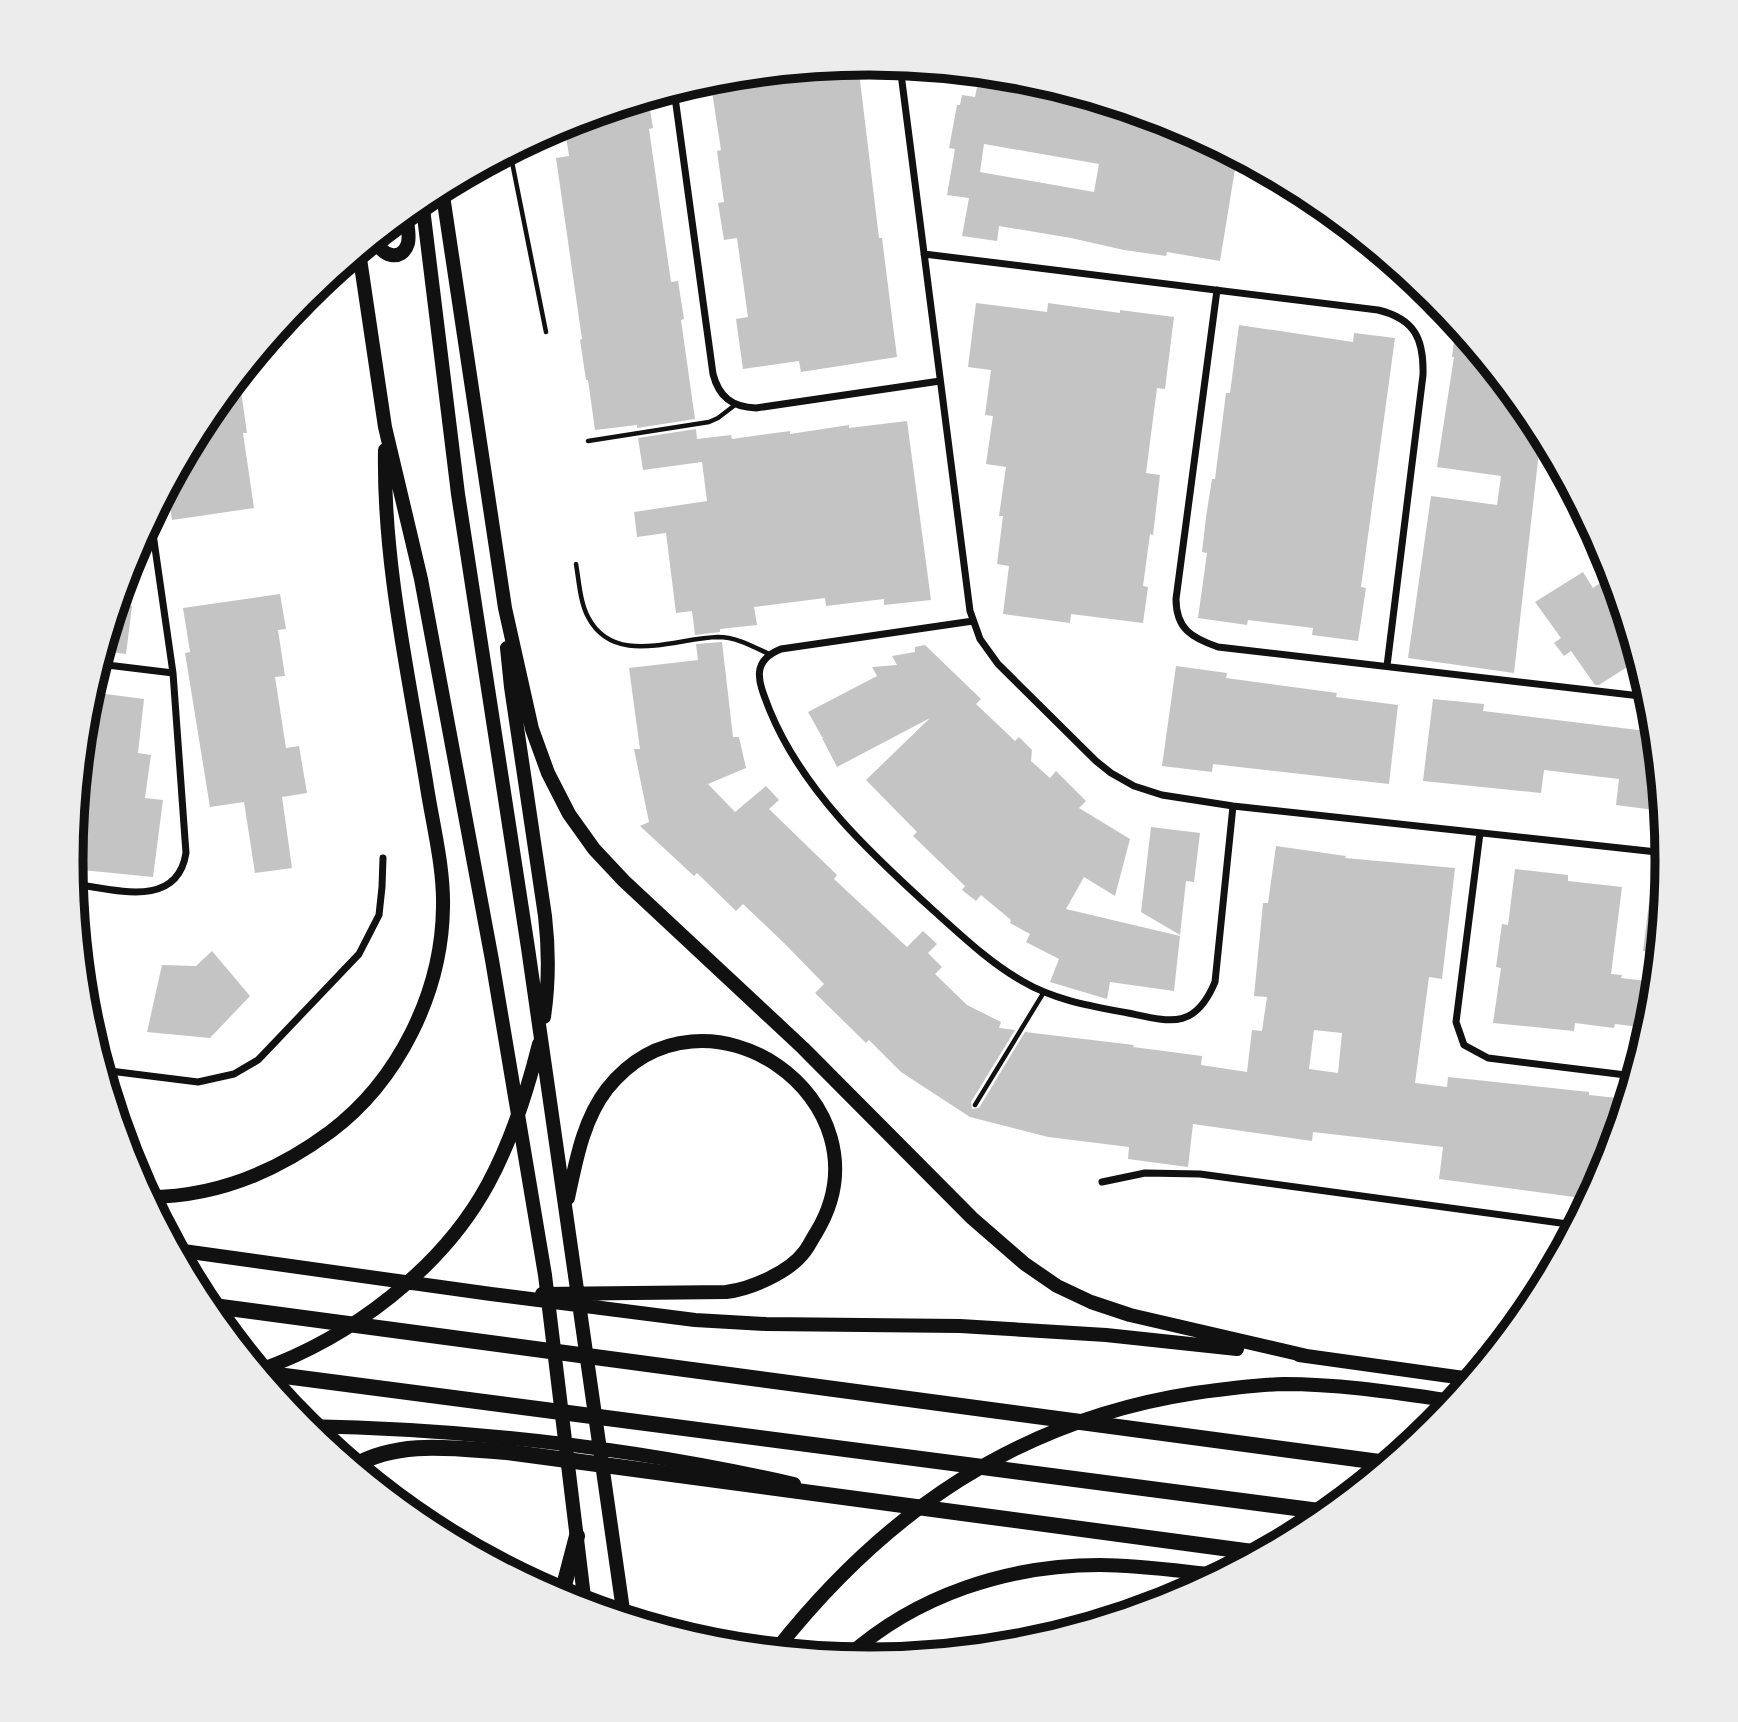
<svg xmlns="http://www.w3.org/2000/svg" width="1738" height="1722" font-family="Merriweather,serif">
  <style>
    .building { fill: #c4c4c4; fill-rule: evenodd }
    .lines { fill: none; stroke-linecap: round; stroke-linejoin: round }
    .service { stroke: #111; stroke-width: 4.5 }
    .minor { stroke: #111; stroke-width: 7 }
    .primary { stroke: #111; stroke-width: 14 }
    .motorway { stroke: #111; stroke-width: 16 }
    .rim { fill: none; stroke: #111; stroke-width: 9 }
  </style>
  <rect width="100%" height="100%" fill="#fff"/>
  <path class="building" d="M858,64l21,174h3l15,119 -96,15 -2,-11 -56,8 -7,-50 12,-2 -11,-79 -13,2 -6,-37 6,-1 -7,-51 4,-1 -11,-71z
    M1003,77l35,5 137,42 62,33 -17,104 -53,-9 -1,4 -42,-6 -53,-12 -72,-12 -2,15 -35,-5 7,-38 -22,-3 8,-46 -6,-1 8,-43h3l2,-10 13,2 2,-10 24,4zM984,144l115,20 -5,28 -114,-20z
    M648,98l5,30 -4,1 22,153 7,-1 6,38 -3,1 14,99 -58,9v-3l-42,5 -7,-50h-2l-6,-40 2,-1 -26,-181 13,-2 -5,-33z
    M976,303l71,9 1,-9 72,10v-3l54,7 -9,72 -8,-1 -11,85 14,2 -7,60 -3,-1 -7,52 5,1 -5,36 -72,-9 -1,9 -67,-9 6,-48 -12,-2 6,-48h-4l7,-49 -20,-3 7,-48 -8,-1 6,-45 -23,-3z
    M1239,325l114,17 1,-9 41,5 -34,249 5,1 -8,53 -46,-6 1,-7 -65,-8 -1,5 -49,-7 9,-65 -5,-1 4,-35 6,-38h3l11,-86h4z
    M1456,325l77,93 8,16 -27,239 -106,-15 23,-162 66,9 4,-29 -64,-9 17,-110h-2z
    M239,377l8,56h-4l11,75 -82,12 -5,-31 39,-72z
    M907,421l24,179 -47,5v-6l-58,7 -1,-8 -71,9 3,18 -37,4v3l-25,3 -3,-24 -16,2 -10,-80 -29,4 -3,-25 73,-11 -5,-39 -59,8 -5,-32 58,-9 1,10 34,-4 1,4 58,-8v3l59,-9v3z
    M1583,572l10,16 19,-13 26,85 -39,25h-4l-24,-34 -7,5 -10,-13 7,-5 -26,-36z
    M280,594l6,35 -8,1 7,46 -10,1 11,71 13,-2 8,47 -25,4 10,71 -37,5 -11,-71 -34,5 -25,-154 5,-1 -7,-44z
    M117,604l15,2 -6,48 -23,-3z
    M722,642l11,95h6l7,31 -38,16 27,28 31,-26 13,14 -10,9 68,66 -3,4 73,68 16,-16 14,13 -9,9 14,14 -7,7 32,31 34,17 -2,6 16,2 -44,72 1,7 7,-1 46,-76 109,13 -1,2 69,9 -1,9 46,7 5,-42 10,1 5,-34 -13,-1 9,-93h5l8,-57 70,10 -1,2 110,10 -13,111 -13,-2 -14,106 32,4 1,-10 141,15v3l38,4 -21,68 -17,32 -150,-20 4,-32 -130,-15 -1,9 -119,-17 -5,43 -60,-8 1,-12 -81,-10 -78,-20 -69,-45 -32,-32 -3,3 -51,-50 9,-9 -40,-41 -41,-39 -7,7 -39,-38 -3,3 -54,-50 9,-4 -15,-73h6l-11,-81 69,-8 -2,-16zM1314,1030l28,3 -4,40 -29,-4z
    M925,645l56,54 -5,5 39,37 4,-4 13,13 -1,11 19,17 6,-7 30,30 -7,7 51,31 -15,57 -31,-19 -18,32 114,27 -6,55 -64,-9 -3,17 -57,-17 9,-23 -33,-17 4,-8 -20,-11 1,-3 -30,-25 -5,6 -14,-11 3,-4 -52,-50 4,-4 -51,-52 64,-62 -93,49 -15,-29 2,-1h-2l-14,-25 69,-36 -5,-9 25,-2 -5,-9 23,-4v-5z
    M1176,666l51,7 -1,5 111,15 -1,4 62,8 -9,79 -176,-20 -1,8 -50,-6z
    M90,692l54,7 -6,54 13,2 -6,43 18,2 -10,77 -81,-8 14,-164z
    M1433,699l51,5 -1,7 171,21 8,79 -46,-6 3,-26 -75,-9 -3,23 -118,-12z
    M1151,827l49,6 -6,49 -8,-1 -6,54 -39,-23z
    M1515,869l53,6v6l54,6 -11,87 11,1 -1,3 34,4 -7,46 -33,-4 -1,4 -39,-5 -1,8 -81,-8 8,-55 -5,-1 6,-43 6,1z
    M1651,886l13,1 -6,66 -15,-2z
    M212,951l38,45 -40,42 -63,-6 15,-67 34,1z"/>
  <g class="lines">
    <path class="service" d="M510,152l36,180
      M588,441l121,-19 9,-4 17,-13
      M576,564c3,17 4,38 12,53 26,50 87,21 130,20 18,0 34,9 51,17
      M975,1105l69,-113"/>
    <path class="minor" d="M900,66l70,545 10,28 18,25 98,97 15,12 23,13 28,9 71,11 433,47
      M674,90l39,284c6,23 19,33 43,34l184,-27
      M924,254l454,56c37,9 46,29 45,65l-36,291
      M1217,290l-41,309c0,30 16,39 42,48l431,50
      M973,621l-192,28c-33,13 -21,36 -11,62 33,80 101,143 164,200 28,25 55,51 88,70 32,19 69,25 106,32 43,9 67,17 87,-31l18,-176
      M99,664l74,9
      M1480,833l-24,189 8,23 24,13 146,18
      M73,884c41,5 104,26 113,-31l-13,-180 -22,-153
      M102,1070l96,12 36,-8 24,-14 101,-106 20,-39 3,-28 1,-29
      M1102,1182l43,-9 55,1 375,51"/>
    <path class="primary" d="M442,189l63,419 27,121 16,44 21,41 25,35 30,32 179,167 169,170 53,46 32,22 34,16 39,13 177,41
      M422,200l36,294 70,454 96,669
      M376,239c3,16 26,25 32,4 2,-8 -1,-20 -2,-29
      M359,252l26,175 36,152 71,381 53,315 40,330
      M507,648l4,39 34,229c4,34 4,67 -1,101
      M148,1197c68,0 128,-25 182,-65 68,-51 112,-139 113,-225 1,-41 -11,-85 -17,-126 -18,-109 -43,-220 -41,-331
      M176,1250l315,44 204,26 71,4 194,2 146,9 131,14
      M542,1294l184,-2c25,-3 64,-20 79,-41 4,-5 7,-12 11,-18 80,-132 -112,-266 -209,-144 -24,31 -31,72 -39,109
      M1299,1355l172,24
      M260,1370c90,-32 182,-101 228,-186 24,-44 39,-92 51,-140
      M306,1426c163,3 329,22 488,58
      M776,1650c109,-138 242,-230 419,-257 29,-4 60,-8 89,-9 57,0 113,9 169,17
      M847,1657c69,-62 161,-92 253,-92 39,0 79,6 118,10"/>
    <path class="motorway" d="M206,1305l1181,158
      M262,1373l1065,139
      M354,1466c46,-27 103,-17 153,-14l753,101
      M561,1597l16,-61"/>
  </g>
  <path d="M0 0H1738V1722H0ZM83 861a786 786 0 1 1 1572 0a786 786 0 1 1-1572 0Z" fill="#ececec" fill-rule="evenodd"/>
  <path class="rim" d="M83 861a786 786 0 1 1 1572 0a786 786 0 1 1-1572 0Z"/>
</svg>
